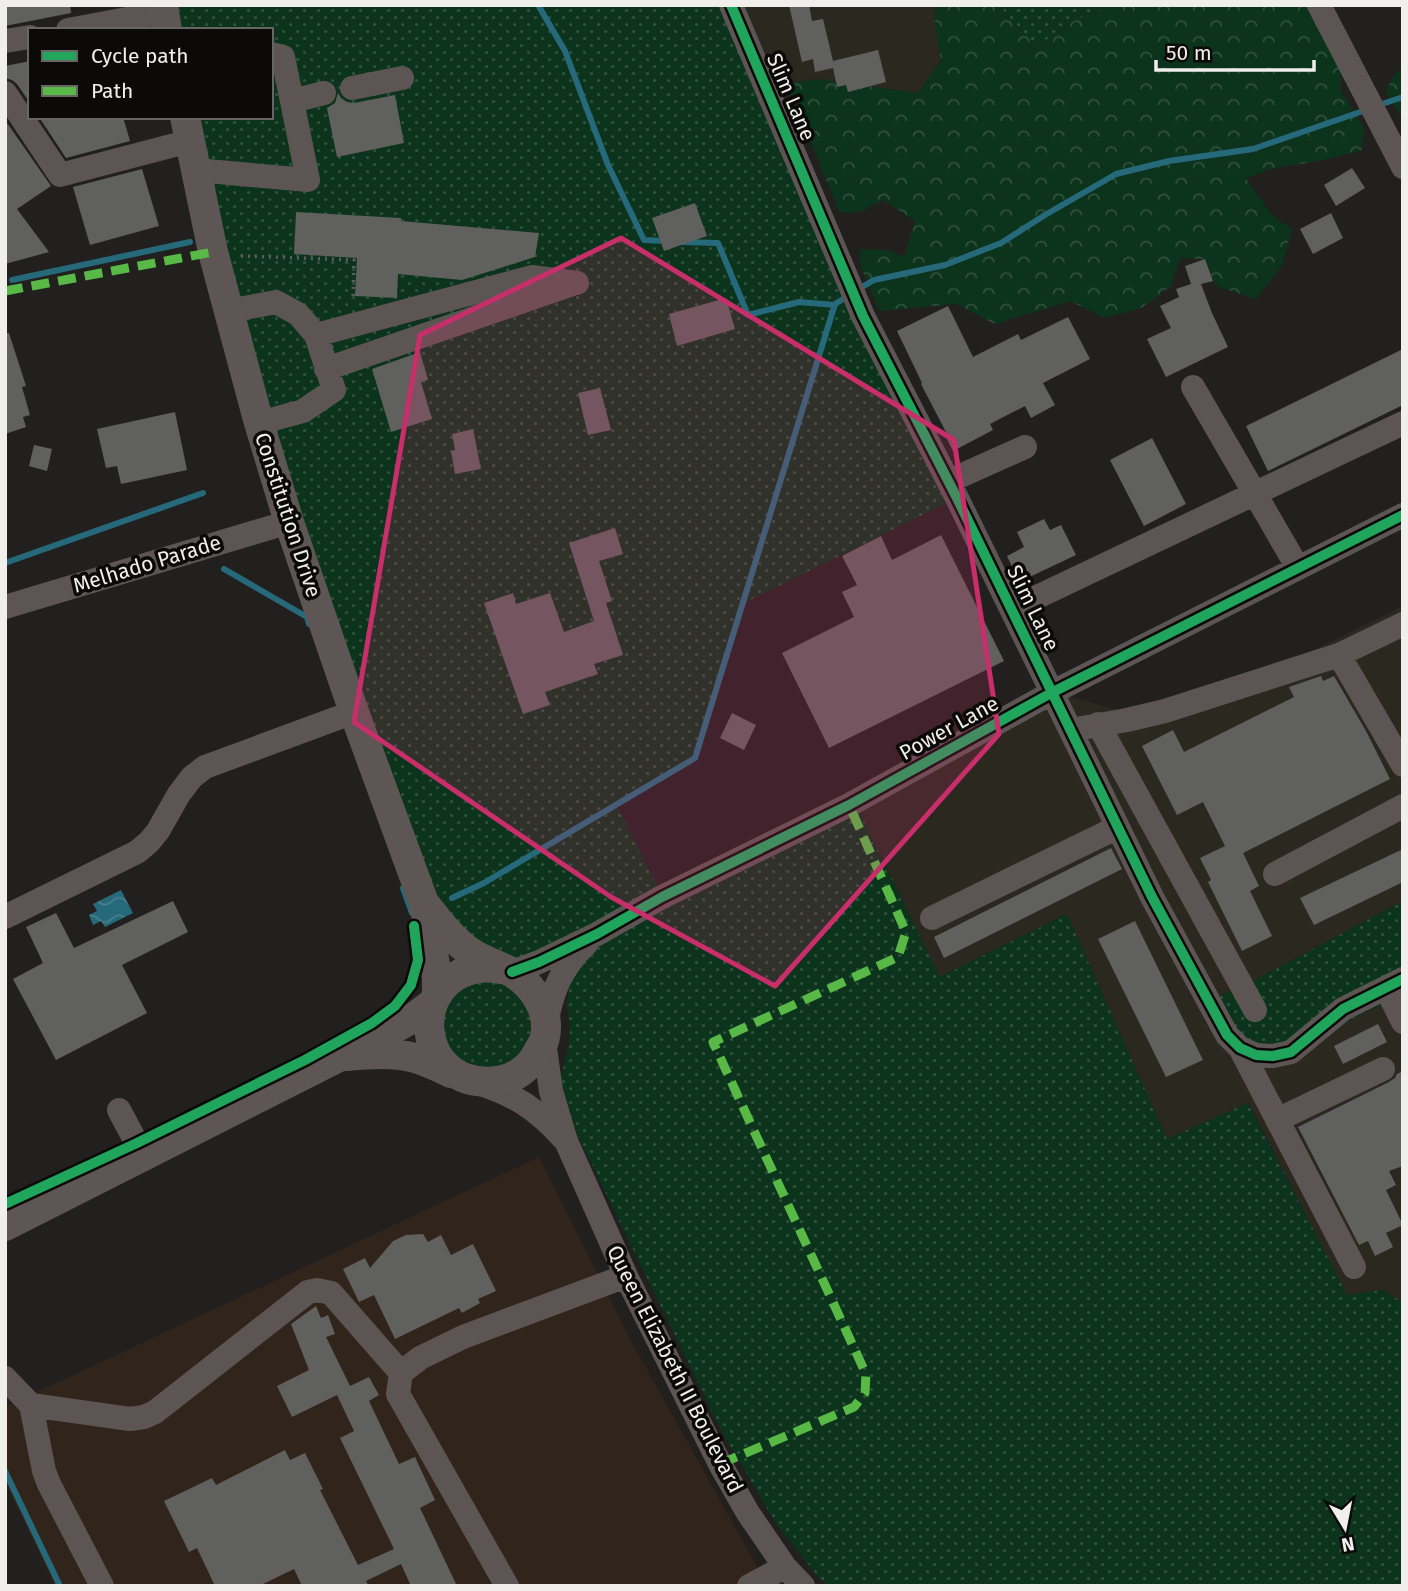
<svg xmlns="http://www.w3.org/2000/svg" width="1408" height="1591" font-family="'Fira Sans',sans-serif">
  <style>
    .built { fill: #2b2820 }
    .medical { fill: #31241a }
    .grass { fill: url(#grass-dots) }
    .forest { fill: url(#forest-crowns) }
    .water { fill: url(#water-waves) }
    .lines { fill: none; stroke-linecap: round; stroke-linejoin: round }
    .stream { stroke: #26697b; stroke-width: 6 }
    .building { fill: #60605e }
    .path { stroke: #605c5a; stroke-width: 3.5; stroke-dasharray: 2 5; stroke-linecap: butt }
    .minor { stroke: #5d5554; stroke-width: 24 }
    .major { stroke: #5e5654; stroke-width: 30 }
    .quiet { stroke: #58b947; stroke-width: 9; stroke-dasharray: 18 9; stroke-linecap: butt }
    .cycleway-casing { stroke: #0b0a09; stroke-width: 15 }
    .cycleway { stroke: #20a55d; stroke-width: 10 }
    .marked { fill: #c72e6a; fill-opacity: 0.2; stroke: #c72e6a; stroke-width: 5; stroke-linejoin: round }
    .labels { text-anchor: middle; dominant-baseline: central; stroke-width: 7; stroke-linejoin: round; paint-order: stroke }
    .street-label { font-size: 21px; fill: #f0efec; stroke: #0b0a09 }
  </style>
  <defs>
    <pattern id="grass-dots" width="8" height="8" patternUnits="userSpaceOnUse" patternTransform="scale(1.75)"><rect width="8" height="8" fill="#0c331c"/><path d="M2 2h.1M6 6h.1" fill="none" stroke="#30513d" stroke-width="1.8" stroke-linecap="round"/></pattern>
    <pattern id="forest-crowns" width="20" height="18" patternUnits="userSpaceOnUse" patternTransform="scale(1.75)"><rect width="20" height="18" fill="#0c331c"/><path d="M2 6a3 3 0 1 1 6 0M12 15a3 3 0 1 1 6 0" fill="none" stroke="#30513d"/></pattern>
    <pattern id="water-waves" width="16" height="10" patternUnits="userSpaceOnUse" patternTransform="scale(1.75)"><rect width="16" height="10" fill="#26697b"/><path d="M0 5q4-4 8 0t8 0" fill="none" stroke="#467f8e"/></pattern>
  </defs>
  <rect width="100%" height="100%" fill="#21201e"/>
  <path class="built" d="M731,5h206l-3,11 7,44 -23,33 -102,-14 -50,8z
    M1403,606v295l-150,80 -44,21 159,9 35,-15v306l-21,-12 -35,6 -98,-193 -82,37 -100,-226 -127,63 -84,-172 197,-113 69,19 83,-20 109,-41z"/>
  <path class="medical" d="M539,1157l92,184 137,245h-713l-50,-104v-75z"/>
  <path class="grass" d="M163,5h568l226,493 -215,106 -47,154 -79,46 47,93 193,-92 84,172 127,-63 100,225 81,-36 99,192 35,-5 21,12v284h-573l-11,-8 -42,-53 -55,-93 -145,-298 -17,-54 9,-35 1,-18 -3,-22 2,-19 10,-30 -66,16 31,69 -68,42 -47,-48 35,-63 -10,-33 -100,-227 -169,-595h86v-87h-104z
    M999,5h111l-33,14 -40,27 -18,-17z
    M1403,901v95l-35,15 -77,41 -35,3 -47,-54 44,-20z"/>
  <path class="forest" d="M937,5h62l20,24 18,17 40,-27 33,-14h198l32,42 1,44 23,36 -2,23 -38,10 -54,9 -24,10 27,37 19,13 -10,36 -26,34 -40,-13 -11,-27 -25,-1 -9,28 -30,22 -37,10 -34,-17 -75,23 -39,-20 -77,7 -18,-44 -2,-18 29,1 16,7 11,-36 -32,-21 -24,12 -19,1 -54,-130 30,-4 102,14 23,-33 -7,-44z
    M1403,67v53l-17,-28 6,-14z"/>
  <path class="water" d="M121,890l12,23 -28,14 -4,-6 -8,4 -4,-10 8,-4 -4,-7z"/>
  <g class="lines">
    <path class="stream" d="M538,5l27,46 43,114 36,75 23,1
      M1376,106l27,-9
      M682,242l36,1 30,72 51,-13 36,3
      M12,280l178,-38
      M857,290l17,-10 71,-15 56,-22 44,-28 71,-41 53,-13 84,-12 113,-39
      M5,563l198,-70
      M224,569l83,48 2,7
      M403,888l9,25
      M452,898l32,-15 211,-125 140,-454 13,-8
      M5,1471l55,115"/>
  </g>
  <path class="building" d="M5,5h65l1,8 -66,13z
    M789,5h20l3,16 11,-2 10,42 45,-11 8,32 -38,10 -2,-7 -9,2 -4,-19 -18,4 -2,-13 -11,3z
    M30,61v42l-13,-19 -5,-4 -7,-2v-12z
    M338,93l3,5 6,4 7,1 41,-8 9,48 -67,14 -10,-49 8,-5z
    M39,117h84l7,24 -64,17z
    M5,120l46,66 -34,23 32,43 -44,12z
    M1352,168l13,20 -29,18 -12,-21z
    M142,169l17,57 -69,19 -17,-58z
    M695,203l12,33 -43,15 -12,-33z
    M296,212l105,6v3l138,12 -4,24 -73,23 -64,-6 -1,24 -42,-2 2,-38 -63,-4z
    M1331,213l12,25 -30,16 -13,-25z
    M1205,259l8,22 -12,3 11,29 16,34 -62,30 -19,-38 24,-11 -11,-22 19,-9 -3,-8 15,-5 -6,-18z
    M726,298l9,31 -58,17 -8,-32z
    M948,306l25,51 45,-23 3,6 47,-23 22,42 -47,24 12,22 -24,13 -6,-12 -35,18 3,6 -40,21 -8,-16 2,-1 -26,-50 1,-1 -25,-52z
    M5,333h4l17,53 -4,1 8,28 -7,2 3,10 -21,7z
    M1403,349v56l-135,66 -22,-45z
    M420,352l8,28 -7,2 11,37 -41,13 -19,-63z
    M600,388l11,42 -23,5 -10,-42z
    M175,412l12,58 -66,14 -4,-18 -11,2 -9,-39z
    M473,429l8,40 -26,5 -4,-23 4,-1 -3,-16z
    M1152,438l34,66 -42,22 -34,-66z
    M34,445l18,4 -5,22 -18,-5z
    M1044,519l6,11 11,-5 15,30 -57,27 -12,-26 17,-9 -7,-15z
    M615,528l8,26 -24,7 13,40 -6,2 17,52 -29,9 4,10 -53,18 5,13 -27,9 -39,-111 29,-10 3,11 34,-11 14,39 30,-11 -25,-78z
    M941,535l63,126 -175,87 -47,-95 72,-36 -12,-25 15,-7 -15,-29 39,-20 11,24z
    M1321,676l2,5 11,-5 32,55 24,48 -147,74 16,33 -9,5 22,45 -30,15 -34,-69 3,-2 -11,-22 25,-12 -22,-44 -26,13 -35,-69 31,-16 11,22 110,-55 -5,-10z
    M732,713l24,12 -12,25 -24,-12z
    M1111,848l11,21 -178,89 -10,-21z
    M1403,849v33l-89,43 -14,-27z
    M173,901l15,31 -66,33 25,48 -91,47 -43,-81 30,-16 -17,-36 30,-14 18,35z
    M1135,921l68,139 -37,17 -68,-138z
    M1378,1024l9,18 -44,22 -9,-18z
    M1403,1071v95l-14,5 7,14 -10,5 17,35 -17,8 7,14 -18,9 -7,-15 -9,4 -61,-118 91,-45 6,-4 2,-4z
    M423,1234l5,8 13,-7 10,20 22,-11 23,47 -18,8 2,4 -18,10 -3,-5 -64,31 -21,-44 -15,7 -16,-33 22,-11 5,10 23,-27 13,-6z
    M316,1306l5,12 7,-3 7,19 -9,3 24,49 19,-9 10,18 -10,6 30,63 16,-7 20,43 -15,8 37,78h-46l-10,-22 -35,17 3,5h-67l-8,-17 -35,17h-44l-18,-38 -8,4 -25,-51 48,-23 4,7 69,-35 5,10 15,-7 18,36 -3,1 38,75 36,-16 -54,-111 14,-7 -17,-36 -45,22 -15,-31 32,-16 -18,-46z"/>
  <g class="lines">
    <path class="path" d="M241,256l113,4 -1,38
      M5,282l4,9"/>
    <path class="minor" d="M731,5l132,311 94,182 195,399 75,138 13,13 16,7 17,1 18,-4 52,-43 60,-30
      M1319,5l84,162
      M68,30l96,-18
      M5,41l25,-4
      M352,88l50,-10
      M5,93l55,82 130,-34
      M292,101l32,-8
      M196,170l112,10 -25,-123 -12,-3
      M229,311l47,-9 22,12 18,21 18,55 -31,21 -44,12
      M316,335l216,-58 45,6
      M326,369l244,-84
      M1193,387l105,181
      M949,481l76,-34
      M5,607l284,-85
      M1012,609l391,-186
      M1339,655l64,110
      M1098,724l157,286
      M1071,730l56,-10 38,-9 174,-56 64,-31
      M1275,874l128,-68
      M5,917l132,-65 12,-10 9,-11 21,-37 13,-17 13,-10 149,-55
      M932,918l186,-91
      M512,972l27,-10 58,-28 65,-37 187,-92 204,-113 350,-177
      M1386,988l17,34
      M546,1025c6,-34 15,-57 40,-81
      M544,1041l7,50 15,50 60,135 94,188 28,49 37,54 18,19
      M1240,1048l114,219
      M478,1083c37,12 59,26 85,55
      M119,1110l24,45
      M1277,1120l106,-51
      M5,1378l26,27 13,66 5,13 53,102
      M31,1405l99,14 14,-2 11,-5 153,-120 9,-2 14,3 70,80
      M507,1586l-109,-192 3,-21 19,-15 43,-21 163,-61
      M749,1586l36,-19"/>
    <path class="major" d="M163,5l4,25
      M185,117l28,135 46,171 30,99 65,190 70,191 9,49 4,26v17
      M426,905c13,17 26,34 44,47 13,9 29,13 43,21 22,14 39,41 31,68 -2,4 -5,9 -8,14 -7,13 -22,24 -38,26 -82,11 -94,-102 -18,-113 7,-1 15,0 21,1
      M347,1056c22,-2 46,-4 68,2 12,3 25,10 36,15
      M5,1226l385,-195 23,-13 20,-15"/>
    <path class="quiet" d="M5,291l208,-39
      M720,1464l134,-57 11,-14 1,-19 -153,-332 185,-85 8,-25 -57,-127"/>
    <defs>
      <path id="cycleway" d="M731,5l132,311 94,182 195,399 75,138 13,13 16,7 17,1 18,-4 52,-43 60,-30
        M512,972l27,-10 58,-28 65,-37 187,-92 204,-113 350,-177
        M5,1204l132,-61 168,-83 67,-37 23,-17 16,-21 7,-25 -4,-34"/>
    </defs>
    <use href="#cycleway" class="cycleway-casing"/>
    <use href="#cycleway" class="cycleway"/>
  </g>
  <path class="marked" d="M621,238l333,202 45,294 -224,252 -164,-89 -257,-175 66,-387z"/>
  <g class="labels">
    <g class="street-label">
      <text transform="translate(791 97) rotate(67)">Slim Lane</text>
      <text transform="translate(288 515) rotate(72)">Constitution Drive</text>
      <text transform="translate(147 564) rotate(-17)">Melhado Parade</text>
      <text transform="translate(1033 608) rotate(64)">Slim Lane</text>
      <text transform="translate(949 728) rotate(-29)">Power Lane</text>
      <text transform="translate(675 1369) rotate(63)">Queen Elizabeth II Boulevard</text>
    </g>
  </g>
  <rect width="1408" height="1591" fill="none" stroke="#f0efec" stroke-width="14"/>
  <rect x="28" y="28" width="245" height="91" fill="#0b0a09" stroke="#676664" stroke-width="2"/>
  <rect x="42" y="51" width="35" height="10" fill="#20a55d" stroke="#676664" stroke-width="2"/>
  <text x="91" y="63" font-size="21" fill="#f0efec">Cycle path</text>
  <rect x="42" y="86" width="35" height="10" fill="#58b947" stroke="#676664" stroke-width="2"/>
  <text x="91" y="98" font-size="21" fill="#f0efec">Path</text>
  <g transform="translate(1345 1528) rotate(170)" stroke="#0b0a09" stroke-width="5" paint-order="stroke">
  <path d="M0-5L12 26L0 18L-12 26Z" fill="#f0efec"/>
  <text y="-10" font-size="19" font-weight="bold" text-anchor="middle" fill="#f0efec">N</text>
  </g>
  <path d="M1156 60v10h158v-10" fill="none" stroke="#f0efec" stroke-width="3.5"/>
  <text x="1166" y="60" font-size="21" fill="#f0efec" stroke="#0b0a09" stroke-width="5" paint-order="stroke">50 m</text>
</svg>
